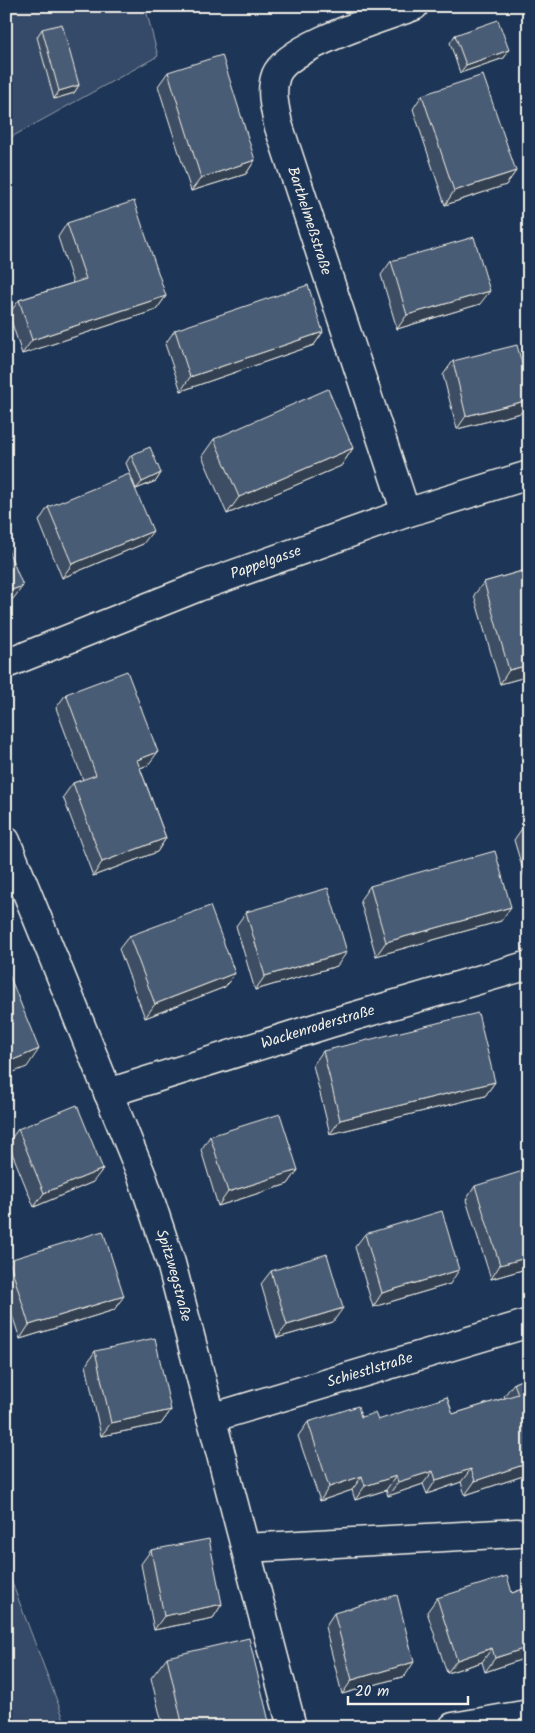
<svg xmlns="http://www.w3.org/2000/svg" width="535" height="1733" font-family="Kalam,sans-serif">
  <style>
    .green { fill: #354a67; stroke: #949ea8 }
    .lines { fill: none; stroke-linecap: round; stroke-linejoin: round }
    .minor-casing { stroke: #f4f1e8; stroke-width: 31 }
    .minor { stroke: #1d3557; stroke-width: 28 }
    .wall { fill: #3e4e64; stroke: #f4f1e8 }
    .shaded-wall { fill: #324051; stroke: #f4f1e8 }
    .building { fill: #485b74; stroke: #f4f1e8 }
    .labels { text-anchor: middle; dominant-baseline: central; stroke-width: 4; stroke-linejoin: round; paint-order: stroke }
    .street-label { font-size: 15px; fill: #f4f1e8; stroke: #1d3557 }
  </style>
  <rect width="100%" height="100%" fill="#1d3557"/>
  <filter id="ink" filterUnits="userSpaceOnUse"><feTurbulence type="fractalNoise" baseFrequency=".02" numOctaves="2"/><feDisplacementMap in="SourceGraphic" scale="10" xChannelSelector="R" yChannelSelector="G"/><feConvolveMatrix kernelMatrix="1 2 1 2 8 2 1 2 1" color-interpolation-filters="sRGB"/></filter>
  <g filter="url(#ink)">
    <path class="green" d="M6,6h139l13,50 -152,84z
      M6,1567l61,160h-61z"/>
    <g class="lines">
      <defs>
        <g id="minor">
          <path d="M406,513l-128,-389c-3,-16 -8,-33 -2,-49 12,-30 107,-57 138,-69"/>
          <path id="s1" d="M6,664l192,-77 208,-74 123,-38"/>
          <path id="s2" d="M6,841l136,335 29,87 121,464"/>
          <path id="s3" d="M108,1093l223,-70 198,-58"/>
          <path id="s4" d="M211,1418l318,-95"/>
          <path d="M246,1548l271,-15"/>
          <path d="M453,1727l76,-13"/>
        </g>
      </defs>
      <use href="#minor" class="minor-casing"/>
      <use href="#minor" class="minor"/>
    </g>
    <path class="wall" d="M42,29l37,56 -5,8 -20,6 -17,-62z
      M455,35l54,15 -5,8 -44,15 -10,-30z
      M168,72l87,88 -9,14 -55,17 -33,-105z
      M422,95l94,76 -10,14 -61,20 -32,-96z
      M67,223l99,73 -10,14 -134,44 -13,-40 10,-14 54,-17 -15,-46z
      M391,261l89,43 -83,25 -16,-54z
      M175,330l148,2 -9,13 -133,46 -16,-47z
      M453,361l76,29v13l-8,10 -64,16 -14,-54z
      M214,439l139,9 -12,18 -114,48 -25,-58z
      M131,455l30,18 -5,8 -20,8 -10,-26z
      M48,507l95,37 -81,34 -23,-57z
      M529,569v107l-29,8 -26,-89 10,-13z
      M66,694l82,71 -8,3 26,70 -9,14 -64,24 -30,-79 10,-14 10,-3 -27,-72z
      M529,825v65l-15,-50 9,-13z
      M370,886l131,35 -125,35 -16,-56z
      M246,912l91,54 -82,24 -19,-64z
      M129,936l106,37 -10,14 -80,31 -26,-69z
      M529,1021v18l-4,-14z
      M323,1051l172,31 -10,14 -155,38 -17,-69z
      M18,1129l75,53 -59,25 -26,-64z
      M210,1136l88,34 -10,14 -70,22 -17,-56z
      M475,1186l54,82 -38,11 -25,-79z
      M365,1234l85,50 -77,23 -18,-60z
      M9,1260l105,50 -94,29 -14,-42v-33z
      M271,1271l62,51 -56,16 -16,-54z
      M95,1351l76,59 -10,14 -60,12 -15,-71z
      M529,1377v97l-64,21 -4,-13 -34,12 -4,-10 -35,12 -2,-6 -31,10 -3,-10 -32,11 -22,-65 10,-14 53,-5 17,3 75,-6 52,-16 -1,-2 10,-13z
      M151,1550l71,54 -9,14 -59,12 -13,-66z
      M529,1587v84l-5,1 -4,-12 -35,12 -3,-10 -35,11 -20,-61 10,-14 75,-5z
      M334,1613l71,63 -63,18 -17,-67z
      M167,1657l103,69 -1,1h-106l-12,-49z"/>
    <path class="shaded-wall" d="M509,50l-5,8 -44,15 6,-8z
      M79,85l-5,8 -20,6 5,-8z
      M255,160l-9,14 -55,17 10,-13z
      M516,171l-10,14 -61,20 9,-14z
      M490,291l-10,13 -83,25 10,-14z
      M166,296l-10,14 -134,44 10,-14z
      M323,332l-9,13 -133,46 9,-14z
      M529,400v3l-8,10 -64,16 9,-13z
      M353,448l-12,18 -114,48 12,-17z
      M161,473l-5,8 -20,8 6,-7z
      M153,531l-10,13 -81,34 10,-14z
      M23,586l-10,13 -7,3v-10z
      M529,665v11l-29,8 9,-14z
      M158,752l-10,13 -21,8 10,-13z
      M166,838l-9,14 -64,24 9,-14z
      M511,907l-10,14 -125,35 10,-14z
      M347,952l-10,14 -82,24 10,-14z
      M235,973l-10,14 -80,31 10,-14z
      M39,1049l-12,18 -21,8v-12z
      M495,1082l-10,14 -155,38 10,-14z
      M103,1169l-10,13 -59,25 10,-14z
      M298,1170l-10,14 -70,22 10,-14z
      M529,1257v11l-38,11 9,-14z
      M459,1270l-9,14 -77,23 9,-14z
      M124,1296l-10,14 -94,29 9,-14z
      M343,1308l-10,14 -56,16 10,-13z
      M171,1410l-10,14 -60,12 10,-13z
      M529,1463v11l-64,21 10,-14z
      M471,1469l-10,13 -34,12 9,-14z
      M433,1471l-10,13 -35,12 10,-14z
      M362,1476l-10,14 -32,11 9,-14z
      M396,1476l-10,14 -31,10 10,-14z
      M222,1604l-9,14 -59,12 10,-14z
      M529,1647l-9,13 -35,12 10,-14z
      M492,1648l-10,14 -35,11 10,-13z
      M414,1662l-9,14 -63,18 10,-14z
      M529,1665v6l-5,1z"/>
    <path class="building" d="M498,20l11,30 -43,15 -11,-30z
      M62,24l17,61 -20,6 -17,-62z
      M222,55l33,105 -54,18 -33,-106z
      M483,75l33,96 -62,20 -32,-96z
      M134,201l32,95 -134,44 -13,-40 67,-21 -19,-56z
      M474,237l16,54 -83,24 -16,-54z
      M308,285l15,47 -133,45 -15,-47z
      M517,345l12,45v10l-63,16 -13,-55z
      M328,389l25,59 -114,49 -25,-58z
      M150,447l11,26 -19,9 -11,-27z
      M129,474l24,57 -81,33 -24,-57z
      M6,545l17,41 -17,6z
      M529,569v96l-20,5 -25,-88z
      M127,671l31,81 -21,8 29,78 -64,24 -29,-79 23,-8 -30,-81z
      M529,825v20l-6,-18z
      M495,851l16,56 -125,35 -16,-56z
      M328,888l19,64 -82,24 -19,-64z
      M210,906l25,67 -80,31 -26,-68z
      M6,967l33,82 -33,14z
      M478,1013l17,69 -155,38 -17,-69z
      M77,1105l26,64 -59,24 -26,-64z
      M280,1114l18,56 -70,22 -18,-56z
      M526,1170l3,8v79l-29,8 -25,-79z
      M442,1211l17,59 -77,23 -17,-59z
      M103,1231l21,65 -95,29 -20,-65z
      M327,1254l16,54 -56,17 -16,-54z
      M155,1338l16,72 -60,13 -16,-72z
      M529,1377v86l-54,18 -4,-12 -35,11 -3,-9 -35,11 -2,-6 -31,10 -3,-10 -33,11 -21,-65 50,-16 3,11 14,-4 3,7 69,-23 6,17 65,-20 -4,-11z
      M209,1539l13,65 -58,12 -13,-66z
      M507,1576l5,17 17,-6v60l-34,11 -3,-10 -35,12 -20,-62z
      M397,1595l17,67 -62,18 -18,-67z
      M249,1638l21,88 -3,1h-84l-16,-70z"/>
  </g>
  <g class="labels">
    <g class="street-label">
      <text transform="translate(309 221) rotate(72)">Barthelmeßstraße</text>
      <text stroke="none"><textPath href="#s1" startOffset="279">Pappelgasse</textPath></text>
      <text stroke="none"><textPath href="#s3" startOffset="220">Wackenroderstraße</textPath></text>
      <text stroke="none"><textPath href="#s2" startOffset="466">Spitzwegstraße</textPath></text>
      <text stroke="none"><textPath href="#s4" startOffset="166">Schiestlstraße</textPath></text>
    </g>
  </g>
  <rect width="535" height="1733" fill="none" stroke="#1d3557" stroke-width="25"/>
  <rect x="12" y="12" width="510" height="1708" fill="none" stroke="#f4f1e8" stroke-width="2" filter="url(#ink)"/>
  <path d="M348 1696v8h120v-8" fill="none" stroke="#f4f1e8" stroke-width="2.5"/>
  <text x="355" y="1696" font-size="15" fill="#f4f1e8" stroke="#1d3557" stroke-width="4" paint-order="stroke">20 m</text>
</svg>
